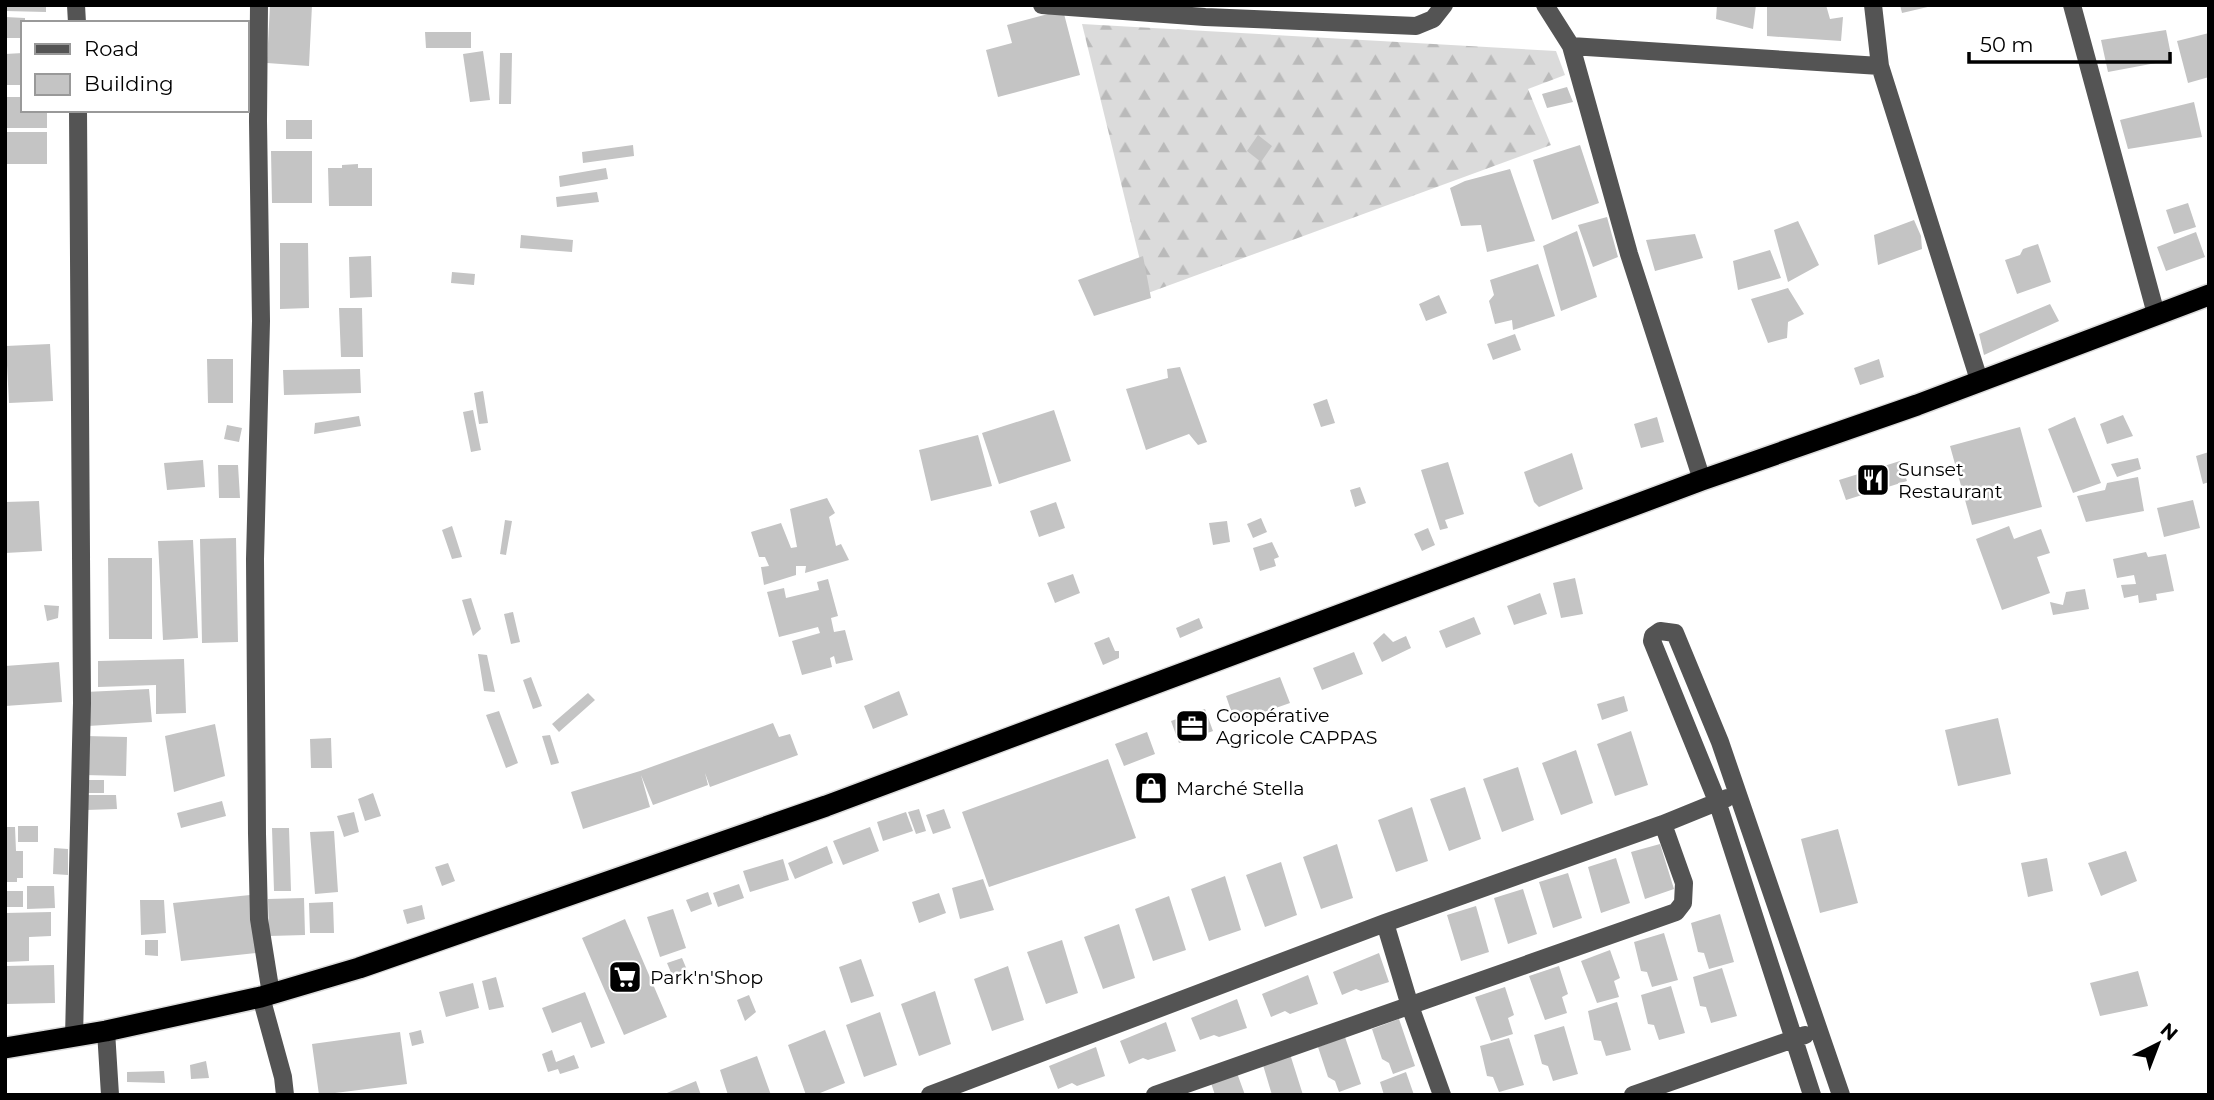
<svg xmlns="http://www.w3.org/2000/svg" width="2214" height="1100" font-family="Montserrat,sans-serif">
  <style>
    .forest { fill: url(#forest-firs) }
    .building { fill: #c4c4c4 }
    .lines { fill: none; stroke-linecap: round; stroke-linejoin: round }
    .highway-casing { stroke: #dbdbdb; stroke-width: 24 }
    .minor { stroke: #545454; stroke-width: 18 }
    .highway { stroke: #000; stroke-width: 21 }
    .labels { text-anchor: middle; dominant-baseline: central; stroke-width: 5; stroke-linejoin: round; paint-order: stroke }
    .poi-label { font-size: 19px; fill: #000; stroke: #fff; text-anchor: start }
  </style>
  <defs>
    <pattern id="forest-firs" width="22" height="20" patternUnits="userSpaceOnUse" patternTransform="scale(1.75)"><rect width="22" height="20" fill="#dbdbdb"/><path d="M5 1l3.5 6h-7zM16 11l3.5 6h-7z" fill="#bababa"/></pattern>
  </defs>
  <rect width="100%" height="100%" fill="#fff"/>
  <path class="forest" d="M1082,24l474,27 9,24 -37,14 23,56 -403,148z"/>
  <path class="building" d="M5,5h41v7l-41,-1z
    M270,5h42l-3,61 -42,-3z
    M1717,5h39l-3,24 -37,-10z
    M1767,5h59l4,14 13,-2 -2,24 -74,-5z
    M1900,5h32v1l-30,7z
    M1063,10l17,65 -82,22 -12,-47 26,-7 -5,-18z
    M5,17l20,1v5h-2v15h-18z
    M2166,30l6,30 -64,12 -7,-32z
    M425,32h46v16h-45z
    M2209,33v44l-21,6 -11,-42z
    M483,51l7,49 -20,2 -7,-48z
    M23,53v32h-18v-31z
    M500,53h12l-1,51h-12z
    M1567,87l6,15 -26,6 -5,-14z
    M5,97h18v13h24v18h-42z
    M2194,102l8,35 -74,12 -8,-29z
    M286,120h26v19h-26z
    M5,132h42v32h-42z
    M1258,135l14,11 -11,16 -14,-11z
    M633,145l1,11 -51,7 -1,-11z
    M1580,145l19,58 -47,17 -19,-60z
    M271,151h41v52h-40z
    M358,164v4h14v38h-43l-1,-38h14v-3z
    M606,168l2,11 -48,8 -1,-11z
    M1510,169l25,72 -48,11 -6,-27 -20,1 -11,-38 15,-7z
    M597,192l2,10 -42,5 -1,-10z
    M2188,203l8,24 -22,7 -8,-24z
    M1607,217l11,40 -25,10 -15,-42z
    M1914,220l7,16 1,13 -44,16 -4,-30z
    M1798,221l21,44 -31,17 -14,-52z
    M1577,231l20,66 -36,14 -18,-65z
    M2196,232l9,25 -39,14 -9,-24z
    M1695,234l8,24 -48,13 -9,-31z
    M521,235l52,5 -1,12 -52,-4z
    M280,243h28l1,65 -29,1z
    M2038,244l13,38 -34,12 -12,-34 15,-5 3,-6z
    M1770,250l11,28 -43,12 -5,-29z
    M371,256l1,41 -22,1 -1,-41z
    M1143,256l8,42 -57,18 -16,-36z
    M1538,264l17,52 -42,14 -1,-10 -17,4 -6,-23 5,-6 -4,-15z
    M452,272l23,2 -1,11 -23,-2z
    M1788,288l16,26 -16,8 -1,16 -19,5 -17,-44z
    M1439,295l8,18 -21,8 -7,-17z
    M2050,304l9,17 -75,34 -5,-21z
    M339,308h23l1,49h-22z
    M1515,334l6,16 -28,10 -6,-16z
    M50,344l3,57 -44,2 -3,-57z
    M207,359h26v44h-25z
    M1879,359l5,18 -24,8 -6,-17z
    M1180,367l27,75 -9,3 -9,-11 -43,16 -20,-61 42,-11 -1,-9z
    M360,369l1,24 -77,2 -1,-25z
    M483,391l5,32 -9,1 -5,-31z
    M1327,399l8,24 -14,4 -8,-23z
    M473,410l8,40 -10,2 -8,-40z
    M1054,410l17,51 -72,23 -17,-51z
    M2123,415l10,21 -26,8 -7,-20z
    M359,416l2,10 -47,8 1,-11z
    M1657,417l7,25 -23,6 -7,-24z
    M2075,417l26,66 -28,10 -25,-64z
    M227,425l15,3 -3,14 -15,-3z
    M2020,427l22,80 -70,18 -22,-79z
    M978,435l14,51 -61,15 -12,-51z
    M2209,452v30l-6,2 -7,-28z
    M1572,453l11,36 -44,18 -5,-5 -10,-30z
    M2138,458l3,11 -24,8 -6,-13z
    M203,460l2,27 -38,3 -3,-27z
    M1900,461l7,20 -61,19 -7,-20z
    M1448,462l16,52 -19,6 3,8 -8,2 -19,-60z
    M218,465h20l2,33h-21z
    M2138,477l6,34 -58,11 -9,-26 28,-6 2,-7z
    M1360,487l6,16 -11,4 -5,-17z
    M827,498l8,15 -6,4 7,29 5,-2 8,16 -44,13 1,-7h-10v9l-32,10 -3,-18 8,-1 -4,-9h-6l-8,-25 30,-9 10,25 6,-1 -7,-38z
    M2193,500l7,28 -36,9 -7,-29z
    M39,501l3,50 -37,2v-51z
    M1056,502l9,26 -26,9 -9,-26z
    M1261,518l6,14 -14,6 -6,-14z
    M505,520l7,1 -6,34 -6,-1z
    M1227,521l3,21 -17,3 -4,-22z
    M452,526l10,31 -10,2 -10,-29z
    M2009,526l5,13 27,-10 9,24 -13,4 13,36 -48,17 -26,-71z
    M1428,528l7,17 -13,6 -8,-17z
    M236,538l2,104 -36,1 -2,-104z
    M193,540l5,98 -35,2 -5,-99z
    M1272,542l7,15 -5,2 2,7 -16,5 -7,-23z
    M2146,552l2,5 18,-3 8,37 -18,3 1,6 -18,3 -1,-8 -14,3 -3,-13 15,-1 -2,-9 -17,3 -4,-19z
    M108,558h44v81h-43z
    M1073,574l7,19 -25,10 -8,-20z
    M1575,578l8,36 -22,4 -8,-35z
    M828,579l10,37 -7,2 3,14 11,-2 8,30 -17,4 -2,-8 -4,2 2,9 -30,8 -10,-34 28,-8 -2,-6 -39,10 -12,-45 17,-4 2,10 33,-8 -2,-8z
    M2085,589l4,20 -36,6 -3,-13 13,3 3,-13z
    M1540,593l7,21 -33,11 -7,-19z
    M471,598l10,31 -8,7 -11,-36z
    M44,605l15,1 -1,12 -11,3z
    M513,612l7,30 -9,2 -7,-30z
    M1474,617l7,17 -35,14 -7,-17z
    M1199,618l4,10 -23,10 -4,-10z
    M1384,633l9,9 13,-6 5,12 -29,14 -9,-19z
    M1109,637l6,14h4v7l-16,7 -9,-22z
    M1354,652l9,22 -41,16 -9,-22z
    M478,654l9,1 8,37 -11,-1z
    M184,659l2,54 -30,1v-29l-58,2v-26z
    M59,662l3,40 -57,4v-40z
    M531,677l11,29 -9,3 -10,-29z
    M1280,677l10,26 -55,19 -9,-26z
    M149,689l3,33 -64,4 -3,-34z
    M899,691l9,24 -35,14 -9,-23z
    M588,693l7,7 -36,32 -7,-8z
    M1624,696l4,15 -26,9 -5,-16z
    M1205,709l8,22 -34,12 -8,-22z
    M499,711l19,52 -12,5 -20,-53z
    M1998,718l13,56 -53,12 -13,-56z
    M773,723l6,14 11,-3 8,21 -88,32 -5,-14 3,12 -55,20 -12,-30 9,32 -67,22 -12,-37 69,-21z
    M215,724l10,52 -51,16 -9,-56z
    M1631,731l17,54 -33,11 -18,-52z
    M1147,732l8,22 -31,12 -9,-22z
    M550,735l9,28 -8,2 -9,-29z
    M85,736l42,1 -1,39 -42,-1z
    M331,738l1,30h-21l-1,-29z
    M1576,750l17,53 -32,12 -19,-52z
    M1108,759l28,79 -147,49 -27,-75z
    M1518,767l16,53 -32,12 -19,-53z
    M85,780h19v13h-18z
    M1465,787l16,52 -32,12 -19,-52z
    M373,793l8,23 -16,5 -7,-22z
    M86,795h30l1,14 -31,1z
    M222,801l4,15 -45,12 -4,-15z
    M1412,807l16,54 -32,11 -18,-52z
    M919,809l7,22 -10,3 -8,-22z
    M944,809l7,19 -18,6 -7,-19z
    M354,812l5,20 -15,5 -7,-21z
    M906,812l7,19 -30,10 -6,-19z
    M18,826h20v16h-20z
    M5,827h10l1,24h7v27h-6v4h-12z
    M870,827l9,24 -36,14 -10,-24z
    M272,828h17l2,63h-17z
    M1838,829l20,74 -38,10 -19,-74z
    M334,831l4,61 -23,2 -5,-62z
    M1337,844l16,54 -32,11 -18,-52z
    M1660,844l14,45 -29,10 -14,-47z
    M827,846l6,17 -38,16 -7,-16z
    M54,848l14,1v26l-15,-1z
    M2126,851l11,30 -36,15 -13,-33z
    M1616,858l14,45 -29,10 -13,-46z
    M2047,858l6,33 -25,6 -7,-34z
    M783,859l6,21 -39,12 -7,-21z
    M1281,862l16,53 -32,12 -19,-52z
    M448,863l7,18 -13,5 -7,-19z
    M1568,873l14,45 -29,10 -14,-46z
    M1225,876l16,54 -32,11 -18,-52z
    M983,879l11,31 -34,9 -8,-31z
    M739,884l5,14 -26,9 -5,-14z
    M27,886h27l1,22 -28,1z
    M1523,889l14,45 -29,10 -14,-46z
    M5,891h18v16h-18z
    M708,892l4,12 -21,8 -5,-12z
    M939,893l7,20 -27,10 -7,-21z
    M250,895l7,58 -76,8 -8,-58z
    M1169,896l17,54 -33,11 -18,-52z
    M304,898l1,37 -36,1 -1,-37z
    M140,900h24l2,33 -25,2z
    M333,902l1,31h-24l-1,-30z
    M422,905l3,14 -18,5 -4,-14z
    M1476,906l13,46 -28,9 -14,-46z
    M673,909l13,39 -26,9 -13,-40z
    M51,912v24l-22,1v24l-24,1v-49z
    M1720,914l14,48 -25,7 -5,-16 -6,-1 -7,-29z
    M625,919l42,98 -43,18 -42,-97z
    M1119,924l16,54 -32,11 -19,-52z
    M1664,933l14,47 -26,7 -5,-15 -6,-1 -7,-29z
    M145,940h13v16l-13,-1z
    M1062,940l16,53 -32,11 -19,-52z
    M1610,950l10,28 -6,3 5,16 -22,6 -16,-42z
    M1379,953l10,29 -28,9 -5,-2 -14,6 -9,-23z
    M682,958l8,19 -15,5 -8,-19z
    M861,959l13,37 -23,7 -12,-36z
    M54,965l1,38 -50,1v-38z
    M1008,966l16,54 -32,11 -18,-52z
    M1559,966l9,28 -6,3 5,16 -22,7 -16,-44z
    M1722,968l15,48 -26,7 -5,-16 -6,-1 -7,-29z
    M2138,971l10,35 -48,10 -10,-33z
    M1308,975l10,29 -28,10 -5,-3 -14,6 -9,-23z
    M496,977l8,30 -15,3 -7,-29z
    M473,983l6,25 -33,9 -7,-25z
    M1671,986l14,47 -26,7 -5,-15 -6,-1 -7,-29z
    M1505,987l9,28 -6,3 5,16 -22,7 -16,-44z
    M935,991l16,53 -32,12 -18,-52z
    M585,992l20,51 -14,5 -10,-26 -29,11 -10,-25z
    M749,995l7,17 -11,9 -8,-21z
    M1237,999l10,29 -28,9 -5,-2 -14,5 -9,-22z
    M1617,1002l14,48 -25,6 -5,-15 -7,-1 -6,-29z
    M880,1012l17,53 -33,12 -18,-52z
    M1399,1019l16,47 -22,8 -4,-11 -7,-4 -10,-30z
    M1166,1022l10,29 -28,9 -5,-2 -14,6 -9,-23z
    M1564,1026l14,48 -25,7 -5,-15 -6,-2 -8,-29z
    M421,1030l3,13 -12,3 -3,-13z
    M825,1030l20,53 -30,12h-9l-18,-50z
    M400,1032l7,52 -88,11 -7,-51z
    M1345,1037l16,47 -22,8 -4,-11 -7,-4 -10,-30z
    M1509,1038l15,47 -25,7 -6,-15 -6,-1 -7,-30z
    M1096,1047l9,29 -28,10 -5,-3 -14,6 -9,-23z
    M552,1050l4,12 18,-7 5,13 -19,6 -2,-5 -10,3 -6,-18z
    M1290,1054l13,41h-31l-9,-30z
    M757,1056l14,39h-43l-8,-25z
    M206,1061l3,17 -18,1 -1,-14z
    M164,1071l1,12 -38,-1v-10z
    M1406,1072l8,23h-30l-4,-13z
    M1237,1073l8,22h-30l-4,-12z
    M696,1081l5,14h-39z"/>
  <g class="lines">
    <defs>
      <path id="highway" d="M5,1048l101,-17 155,-34 98,-29 467,-162 876,-326 215,-75 292,-110"/>
    </defs>
    <use href="#highway" class="highway-casing"/>
    <path class="minor" d="M76,5l1,18
      M259,5l-1,116 3,200 -6,238 2,275 2,85 12,75
      M1042,5l163,12 211,9 17,-7 11,-14
      M1545,5l26,41 58,208 73,226
      M1873,5l7,61 99,314
      M2072,5l84,309
      M1571,46l309,20
      M1385,923l25,83 32,89
      M261,997l22,80 2,18
      M106,1031l4,64
      M74,1037l8,-334 -4,-593
      M930,1095l455,-172 278,-99 64,-26
      M1155,1095l521,-183 7,-9 1,-20 -21,-59
      M1633,1095l172,-60
      M1812,1095l-95,-294 -65,-160 1,-5 7,-5 15,2 45,109 121,353"/>
    <use href="#highway" class="highway"/>
  </g>
  <defs>
    <symbol id="restaurant-square" viewBox="-11 -11 22 22"><rect x="-9" y="-9" width="18" height="18" rx="4" fill="#000" stroke="#fff"/><path d="M-5-6h1v4h1v-4h1v4h1v-4h1v5L-1.5 .5V6h-2V.5L-5-1ZM5-6V6H3V1.5H1.5Q1.5-4 5-6Z" fill="#fff"/></symbol>
    <symbol id="office-square" viewBox="-11 -11 22 22"><rect x="-9" y="-9" width="18" height="18" rx="4" fill="#000" stroke="#fff"/><path d="M-6-3h4V-5.5h4V-3h4V5H-6ZM-1-4.5V-3h2v-1.5ZM-6 0V1H6V0Z" fill="#fff"/></symbol>
    <symbol id="shop-square" viewBox="-11 -11 22 22"><rect x="-9" y="-9" width="18" height="18" rx="4" fill="#000" stroke="#fff"/><path d="M-5-2.5h2.3a2.7 3.5 0 0 1 5.4 0H5L5.5 6h-11ZM-1.5-2.5h3a1.5 2.3 0 0 0-3 0Z" fill="#fff"/></symbol>
    <symbol id="supermarket-square" viewBox="-11 -11 22 22"><rect x="-9" y="-9" width="18" height="18" rx="4" fill="#000" stroke="#fff"/><path d="M-6-5.5h2.5l.6 2H6L4.5 2H-2.5L-4.4-4H-6ZM-1.5 3.2a1.3 1.3 0 1 0 .1 0ZM3 3.2a1.3 1.3 0 1 0 .1 0Z" fill="#fff"/></symbol>
  </defs>
  <g fill-rule="evenodd">
    <use href="#restaurant-square" x="1854" y="461" width="38" height="38"/>
    <use href="#office-square" x="1173" y="707" width="38" height="38"/>
    <use href="#shop-square" x="1132" y="769" width="38" height="38"/>
    <use href="#supermarket-square" x="606" y="958" width="38" height="38"/>
  </g>
  <g class="labels">
    <g class="poi-label">
      <text x="1898" y="469">Sunset<tspan x="1898" dy="22">Restaurant</tspan></text>
      <text x="1216" y="715">Coopérative<tspan x="1216" dy="22">Agricole CAPPAS</tspan></text>
      <text x="1176" y="788">Marché Stella</text>
      <text x="650" y="977">Park'n'Shop</text>
    </g>
  </g>
  <rect width="2214" height="1100" fill="none" stroke="#000000" stroke-width="14"/>
  <rect x="21" y="21" width="228" height="91" fill="#ffffff" stroke="#999999" stroke-width="2"/>
  <rect x="35" y="44" width="35" height="10" fill="#545454" stroke="#999999" stroke-width="2"/>
  <text x="84" y="56" font-size="21" fill="#000000">Road</text>
  <rect x="35" y="74" width="35" height="21" fill="#c4c4c4" stroke="#999999" stroke-width="2"/>
  <text x="84" y="91" font-size="21" fill="#000000">Building</text>
  <g transform="translate(2158 1044) rotate(42)" stroke="#ffffff" stroke-width="5" paint-order="stroke">
  <path d="M0-5L12 26L0 18L-12 26Z" fill="#000000"/>
  <text y="-10" font-size="19" font-weight="bold" text-anchor="middle" fill="#000000">N</text>
  </g>
  <path d="M1969 52v10h201v-10" fill="none" stroke="#000000" stroke-width="3.5"/>
  <text x="1980" y="52" font-size="21" fill="#000000" stroke="#ffffff" stroke-width="5" paint-order="stroke">50 m</text>
</svg>
